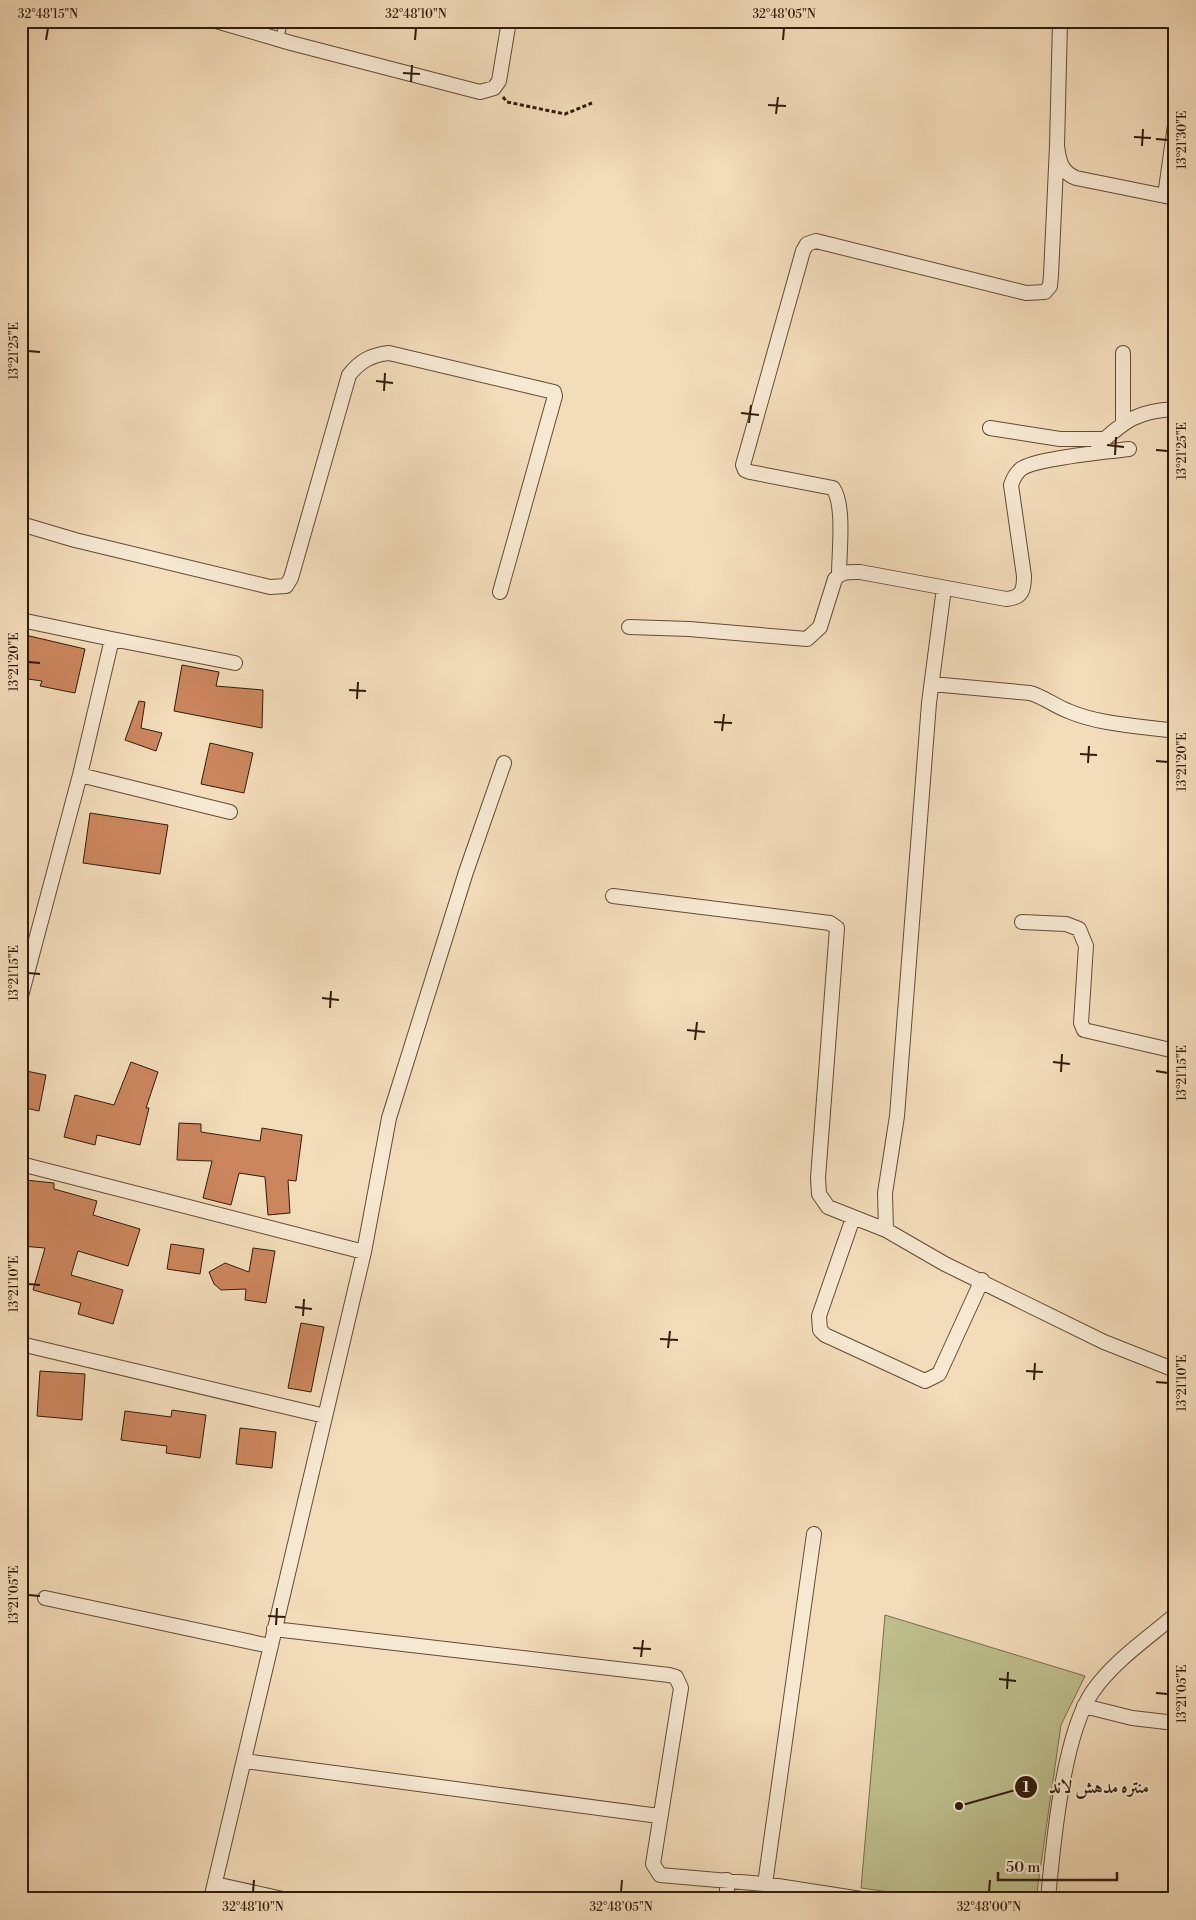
<svg xmlns="http://www.w3.org/2000/svg" width="1196" height="1920" font-family="'Libre Bodoni',Amiri,serif">
  <style>
    .green { fill: #bebf8d; stroke: #786e4b }
    .building { fill: #cc865e; stroke: #311c09 }
    .lines { fill: none; stroke-linecap: round; stroke-linejoin: round }
    .service-casing { stroke: #624c35; stroke-width: 9 }
    .minor-casing { stroke: #624c35; stroke-width: 16 }
    .path { stroke: #311c09; stroke-width: 3; stroke-dasharray: 4 2.5; stroke-linecap: butt }
    .service { stroke: #f7e8d2; stroke-width: 7 }
    .minor { stroke: #f7e8d2; stroke-width: 14 }
    .ticks { fill: none; stroke: #311c09; stroke-width: 2 }
    .leader { fill: none; stroke: #311c09; stroke-width: 2 }
    .callout-dot { fill: #311c09; stroke: #f7e8d2; stroke-width: 2 }
    .mark-label { font-size: 15px; text-anchor: middle; font-weight: bold; fill: #fff }
    .callout-label { font-size: 18px; text-anchor: middle; font-weight: bold; fill: #311c09; stroke: #f7e8d2; stroke-width: 4; stroke-linejoin: round; paint-order: stroke }
    .neatline { fill: none; stroke: #311c09; stroke-width: 2 }
    .ticks-label { font-size: 12px; text-anchor: middle; fill: #311c09 }
  </style>
  <rect width="100%" height="100%" fill="#f3dcba"/>
  <filter id="stains"><feTurbulence type="fractalNoise" baseFrequency=".004" numOctaves="4"/><feColorMatrix values="0 0 0 0 .2 0 0 0 0 .09 0 0 0 0 .02 0 0 0 .5 -.17"/></filter>
  <radialGradient id="worn" r=".72"><stop offset=".6" stop-color="#630" stop-opacity="0"/><stop offset="1" stop-color="#630" stop-opacity=".3"/></radialGradient>
  <path class="green" d="M885,1615l200,61 -24,49 -25,174h-98l-77,-11z"/>
  <path class="building" d="M21,634l64,15 -10,44 -35,-7 2,-5 -21,-3z
    M182,665l37,7 -3,14 47,4 -1,38 -88,-17z
    M139,701l6,1 -4,26 21,5 -6,18 -31,-11z
    M210,743l43,10 -9,40 -43,-9z
    M90,813l78,12 -8,49 -77,-11z
    M131,1062l27,10 -12,36h3l-9,37 -43,-10 -2,10 -31,-8 11,-42 39,10z
    M21,1070l25,5 -7,36 -18,-4z
    M179,1123l22,1v8l59,9 2,-13 40,7 -6,46 -8,-1 2,33 -22,2 -3,-38 -26,-4 -8,32 -28,-7 9,-37 -35,-1z
    M25,1180l29,3v6l43,12 -4,14 47,14 -12,37 -50,-15 -7,24 52,15 -10,34 -35,-10 3,-11 -48,-13 12,-42 -24,-2z
    M171,1244l33,5 -4,25 -33,-5z
    M253,1248l22,3 -9,52 -21,-3 1,-11 -25,1 -7,-6 -5,-12 16,-9 24,9z
    M301,1323l23,4 -13,65 -23,-4z
    M40,1371l45,3 -3,46 -45,-4z
    M172,1410l34,5 -6,43 -34,-5 1,-7 -46,-6 4,-29 46,6z
    M240,1428l36,4 -4,36 -36,-4z"/>
  <g class="lines">
    <defs>
      <path id="service" d="M279,40l5,-19"/>
      <path id="minor" d="M216,21l75,22 189,49 14,-4 5,-7 10,-60
        M1060,21l-3,125c2,15 4,26 19,32l99,20
        M1165,196l10,-71
        M1123,423v-70
        M990,428l70,11h44
        M1098,445c27,-24 38,-34 77,-36
        M21,524l54,16 195,47 16,-1 5,-8 58,-203c11,-14 22,-20 40,-22l165,39 1,4 -55,196
        M839,574c0,-21 6,-69 -6,-86l-83,-16 -5,-2 -2,-5 60,-214 4,-7 9,-3 8,2 202,50 19,-1 5,-6 1,-11 6,-129
        M944,588l-15,115 -32,413 -12,77 1,37 59,34 159,78 71,28
        M21,620l91,19
        M629,627l60,2 118,10 13,-12 15,-48c7,-8 15,-7 25,-7l146,27c16,-1 18,-9 18,-23l-13,-91c2,-6 5,-12 10,-16 15,-11 87,-17 108,-20
        M932,684l98,9c14,4 25,13 38,18 33,14 72,15 107,20
        M80,775l150,37
        M613,896l217,27 7,5 -19,250 1,16 9,13 58,23
        M1022,922l44,2 13,5 7,17 -5,77 3,7 91,21
        M21,996l59,-221 32,-136 123,24
        M21,1164l343,88
        M853,1218l-34,98 1,14 5,5 100,46 14,-7 43,-94
        M21,1344l304,72
        M814,1534l-49,350 96,15
        M45,1598l225,48
        M274,1629l395,46 7,2 5,11 -28,176 7,11 105,9
        M1084,1706l48,12 43,5
        M245,1761l414,55
        M727,1880v19
        M215,1884l68,15
        M211,1899l153,-647 25,-134 77,-246 38,-109
        M1048,1899c5,-54 15,-165 45,-208 21,-30 55,-53 82,-76"/>
    </defs>
    <use href="#service" class="service-casing"/>
    <use href="#minor" class="minor-casing"/>
    <path class="path" d="M503,97l4,5 58,12 27,-11"/>
    <use href="#service" class="service"/>
    <use href="#minor" class="minor"/>
  </g>
  <path class="ticks" d="M46,40l2,-12M415,40l1,-12M783,40l1,-12M403,73l17,1M411,82l1,-17M768,105l18,1M776,114l2,-17M1134,137l17,1M1156,139l12,1M1142,146l1,-17M28,351l12,1M376,381l17,2M384,391l1,-18M741,413l18,2M749,423l2,-18M1107,445l17,2M1156,450l12,1M1115,455l1,-18M28,662l12,1M349,690l17,1M357,699l1,-17M714,722l18,1M722,731l2,-17M1080,754l17,1M1156,761l12,1M1088,763l1,-17M28,973l12,1M322,998l17,2M330,1008l1,-17M687,1030l18,2M695,1040l2,-18M1053,1062l17,2M1156,1071l12,2M1061,1072l1,-18M28,1284l12,1M295,1307l17,2M303,1316l1,-17M660,1339l18,1M668,1348l2,-17M1026,1371l17,1M1034,1380l1,-17M1156,1382l12,1M28,1595l12,1M268,1616l17,1M276,1625l1,-17M633,1648l18,1M641,1657l2,-17M999,1679l17,2M1007,1689l1,-17M1156,1693l12,1M253,1892l1,-12M621,1892l1,-12M989,1892l1,-12"/>
  <path class="leader" d="M959 1806L1026 1787"/>
  <g class="callout-dot">
    <circle cx="959" cy="1806" r="5"/>
    <circle cx="1026" cy="1787" r="12"/>
  </g>
  <g class="mark-label">
    <text x="1026" y="1792">1</text>
  </g>
  <g class="callout-label">
    <text x="1099" y="1793">منتره مدهش لاند</text>
  </g>
  <rect width="1196" height="1920" fill="none" stroke="#f3dcba" stroke-width="55"/>
  <path d="M998 1872v8h119v-8" fill="none" stroke="#311c09" stroke-width="2.5"/>
  <text x="1006" y="1872" font-size="15" fill="#311c09" stroke="#f7e8d2" stroke-width="4" paint-order="stroke">50 m</text>
  <rect x="28" y="28" width="1140" height="1864" class="neatline"/>
  <g class="ticks-label">
    <text x="48" y="18">32°48'15"N</text>
    <text x="416" y="18">32°48'10"N</text>
    <text x="784" y="18">32°48'05"N</text>
    <text transform="translate(1182 140) rotate(-90)" y="4">13°21'30"E</text>
    <text transform="translate(14 351) rotate(-90)" y="4">13°21'25"E</text>
    <text transform="translate(1182 451) rotate(-90)" y="4">13°21'25"E</text>
    <text transform="translate(14 662) rotate(-90)" y="4">13°21'20"E</text>
    <text transform="translate(1182 762) rotate(-90)" y="4">13°21'20"E</text>
    <text transform="translate(14 973) rotate(-90)" y="4">13°21'15"E</text>
    <text transform="translate(1182 1073) rotate(-90)" y="4">13°21'15"E</text>
    <text transform="translate(14 1284) rotate(-90)" y="4">13°21'10"E</text>
    <text transform="translate(1182 1383) rotate(-90)" y="4">13°21'10"E</text>
    <text transform="translate(14 1595) rotate(-90)" y="4">13°21'05"E</text>
    <text transform="translate(1182 1694) rotate(-90)" y="4">13°21'05"E</text>
    <text x="253" y="1911">32°48'10"N</text>
    <text x="621" y="1911">32°48'05"N</text>
    <text x="989" y="1911">32°48'00"N</text>
  </g>
  <rect width="100%" height="100%" filter="url(#stains)"/>
  <rect width="100%" height="100%" fill="url(#worn)"/>
</svg>
